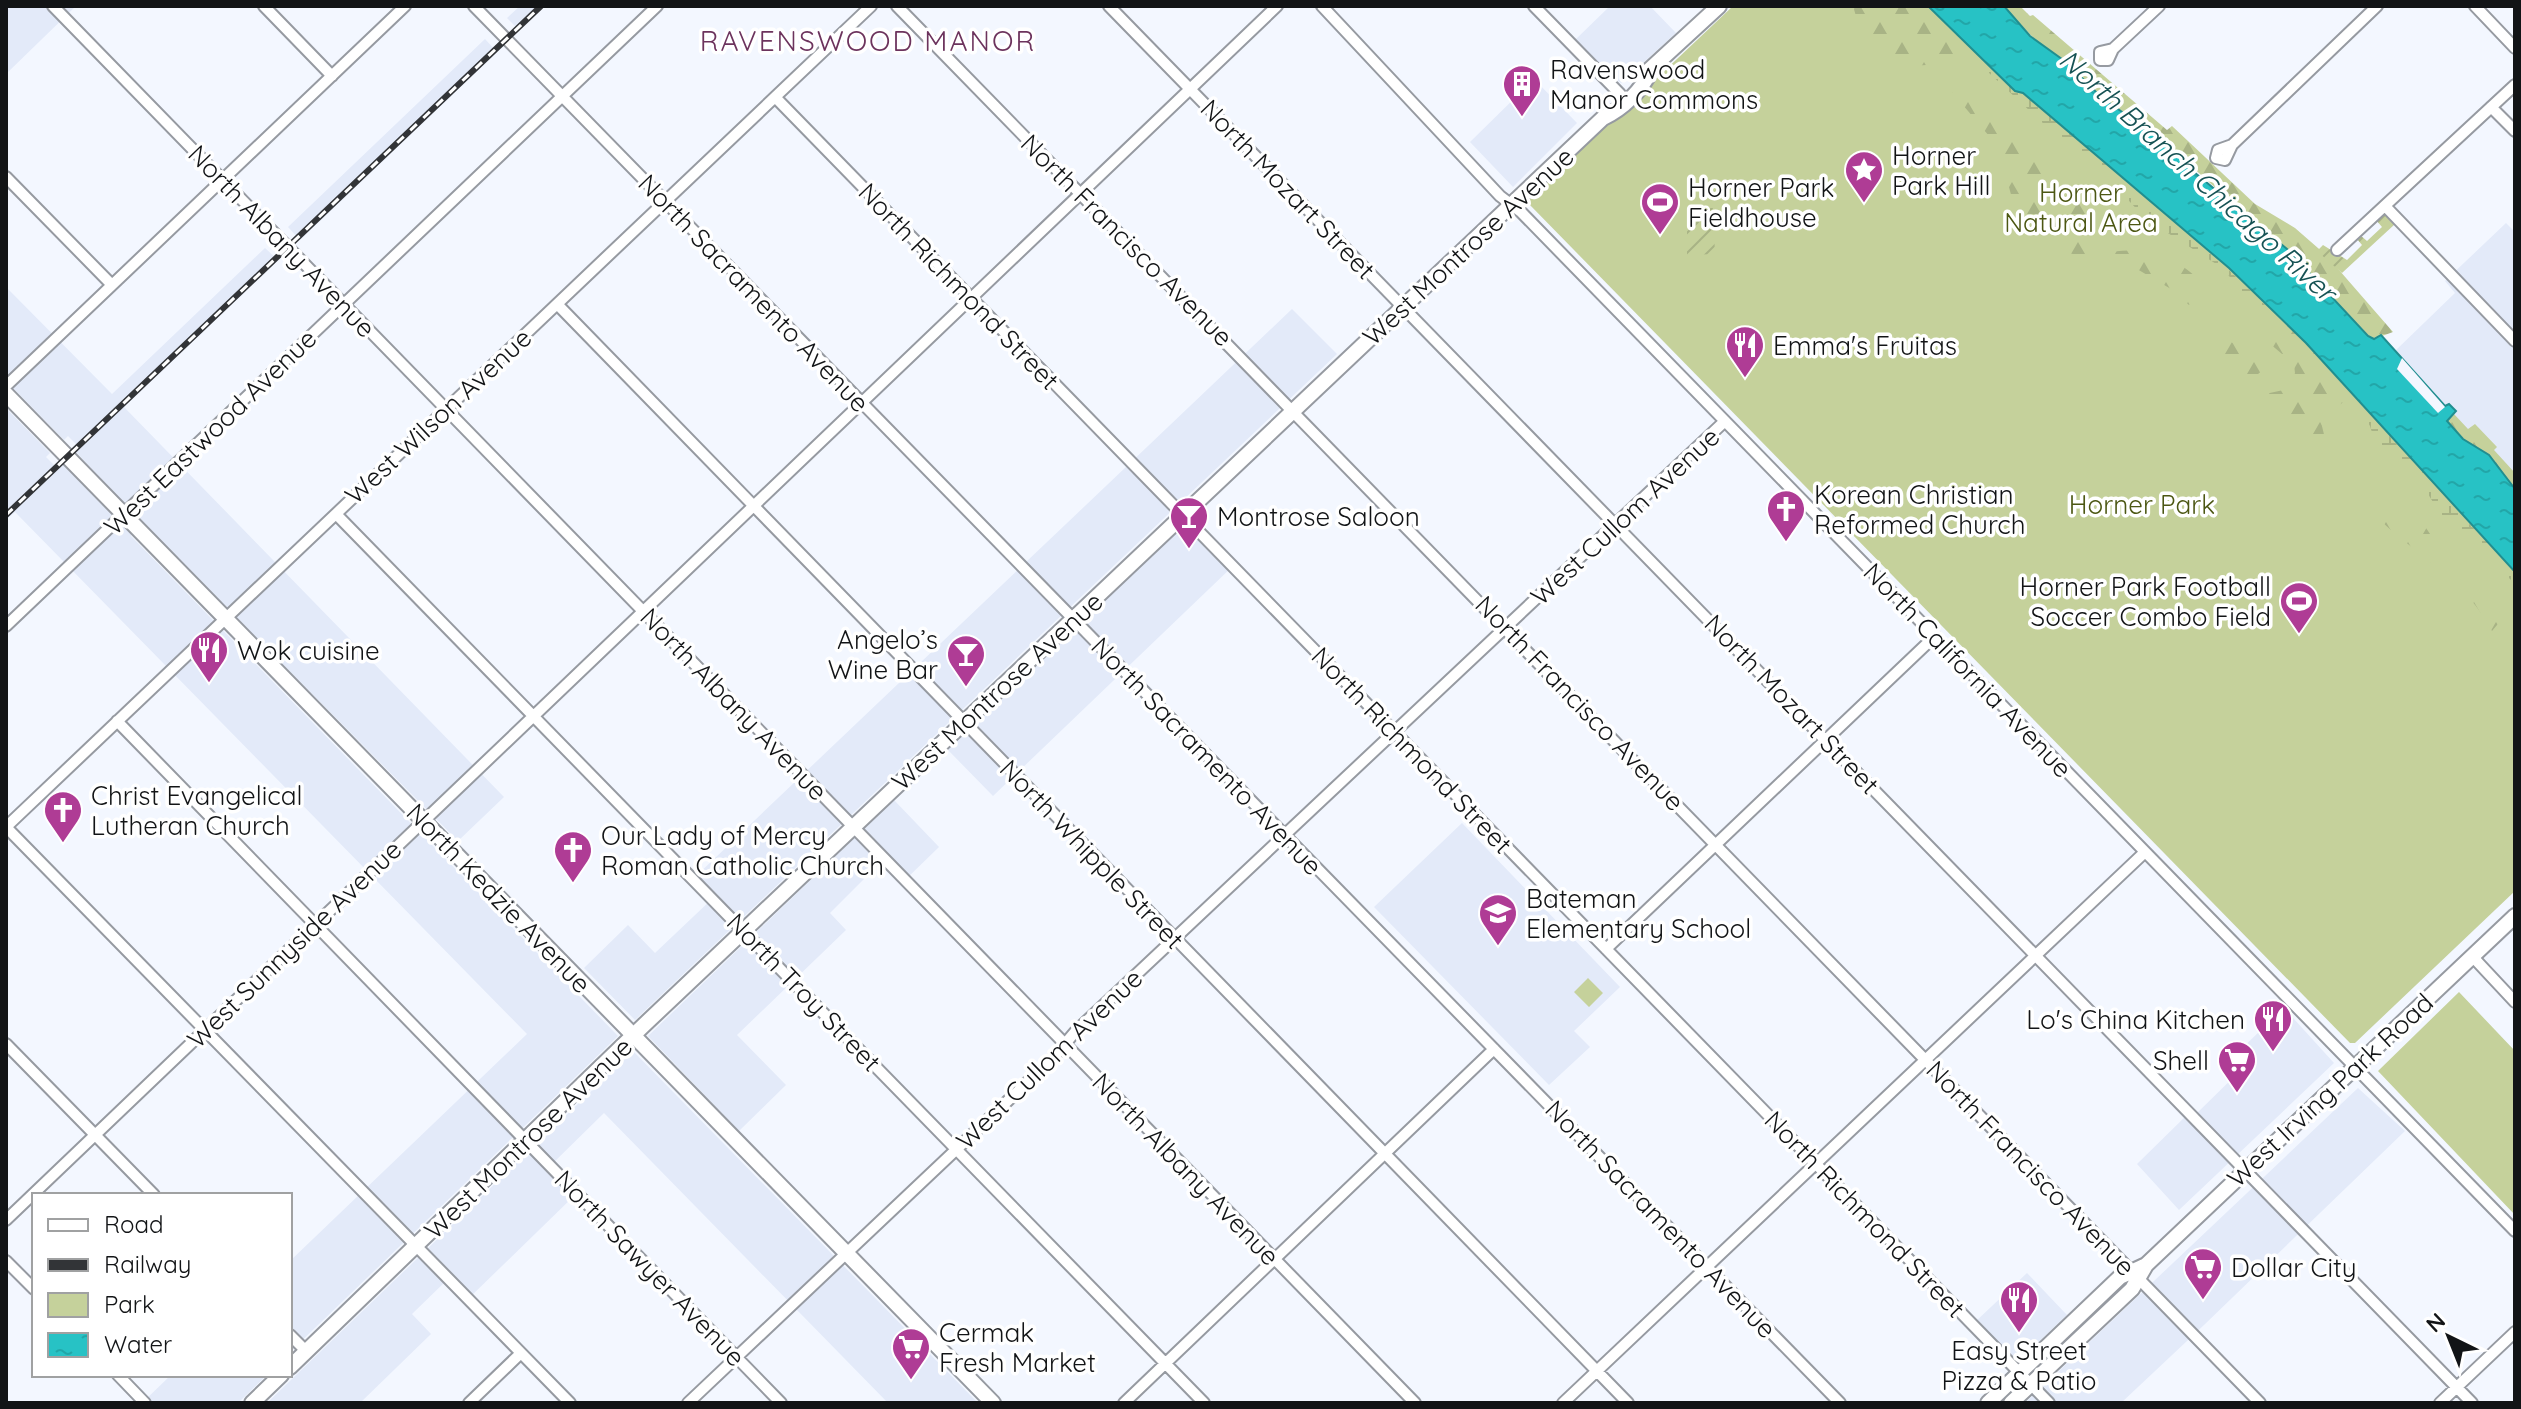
<svg xmlns="http://www.w3.org/2000/svg" width="2521" height="1409" font-family="Quicksand,sans-serif">
  <style>
    .built { fill: #e3eaf9 }
    .green { fill: #c5d19b }
    .forest { fill: url(#forest-firs) }
    .wetland { fill: url(#wetland-marsh) }
    .garden { fill: url(#garden-furrows) }
    .water { fill: url(#water-ripples); stroke: #218e90; stroke-width: 2 }
    .pier { fill: #f3f7ff }
    .lines { fill: none; stroke-linecap: round; stroke-linejoin: round }
    .minor-casing { stroke: #969aa1; stroke-width: 14 }
    .major-casing { stroke: #969aa1; stroke-width: 18 }
    .minor { stroke: #fff; stroke-width: 10 }
    .major { stroke: #fff; stroke-width: 14 }
    .rail-casing { stroke: #323437; stroke-width: 6 }
    .rail { stroke: #fff; stroke-width: 3; stroke-dasharray: 9; stroke-linecap: butt }
    .labels { text-anchor: middle; dominant-baseline: central; stroke-width: 7; stroke-linejoin: round; paint-order: stroke }
    .poi-label { font-size: 26px; fill: #121416; stroke: #fff; text-anchor: start }
    .street-label { font-size: 26px; fill: #121416; stroke: #fff }
    .park-label { font-size: 26px; fill: #4c5713; stroke: #fff }
    .neighbourhood-label { font-size: 28px; letter-spacing: 2px; fill: #6c335d; stroke: #fff }
    .water-label { font-size: 28px; font-style: italic; fill: #165254; stroke: #fff }
  </style>
  <defs>
    <pattern id="forest-firs" width="22" height="20" patternUnits="userSpaceOnUse" patternTransform="scale(2)"><rect width="22" height="20" fill="#c5d19b"/><path d="M5 1l3.5 6h-7zM16 11l3.5 6h-7z" fill="#a8b385"/></pattern>
    <pattern id="wetland-marsh" width="20" height="14" patternUnits="userSpaceOnUse" patternTransform="scale(2)"><rect width="20" height="14" fill="#c5d19b"/><path d="M1 5h8M5 5V1M11 12h8M15 12V8" fill="none" stroke="#a8b385"/></pattern>
    <pattern id="garden-furrows" width="10" height="10" patternUnits="userSpaceOnUse" patternTransform="scale(2)"><rect width="10" height="10" fill="#c5d19b"/><path d="M-1 1l2-2M0 10L10 0M9 11l2-2" fill="none" stroke="#a8b385"/></pattern>
    <pattern id="water-ripples" width="26" height="14" patternUnits="userSpaceOnUse" patternTransform="scale(2)"><rect width="26" height="14" fill="#27c2c5"/><path d="M2 4q2-2 4 0t4 0M15 11q2-2 4 0t4 0" fill="none" stroke="#22a6a8"/></pattern>
  </defs>
  <rect width="100%" height="100%" fill="#f3f7ff"/>
  <path class="built" d="M6,6h70l-70,68z
    M520,6h25l-26,24 -12,-12z
    M1610,6h40l26,27 -55,50 -12,-8 -34,-35z
    M485,39l12,13 -197,188 -12,-13z
    M1534,79l43,44 -64,64 -43,-45z
    M2506,223l9,9v257l-69,-69 10,-8 -11,-5 -50,-56 60,-58 -10,-12z
    M265,248l13,12 -154,147 380,390 -46,44 -343,-346 -39,-43 4,-4 -12,-12 -4,4 -58,-59v-94l106,107z
    M1292,309l45,45 -702,666 -51,-52 44,-43 27,28 58,-55 -19,-20z
    M6,408l44,45 -4,4 12,12 5,-4 68,66v5l487,500 -328,316v-91l237,-227 -512,-522 -9,8z
    M1188,522l45,44 -240,230 -45,-46z
    M894,800l45,47 -36,35 -21,-21 -52,52 16,17 -109,105 49,50 -47,46 -91,-95z
    M1462,823l158,164 -46,44 16,16 -41,38 -175,-178z
    M2284,1008l50,55 -155,147 -42,-46 53,-52 4,4 53,-52 -10,-11z
    M633,1051l345,352h-90l-284,-290 -55,54 27,27 -109,106 -20,-20 -35,34 19,20 -71,69h-93z
    M2358,1088l47,43 -201,194 -83,78h-96z
    M2027,1273l40,42 -53,50 -40,-42z
    M171,1375h96l-29,28h-96z"/>
  <path class="green" d="M1733,6h195c85,86 184,157 274,237 114,100 212,218 313,329v319l-160,152h-5l-821,-839 1,-6z
    M1588,978l15,15 -14,14 -15,-15z
    M2459,992l56,59v164l-137,-144z"/>
  <path class="forest" d="M1853,6h75l33,33c-4,36 -73,31 -91,9 -9,-11 -13,-29 -17,-42z
    M2004,6h16l10,10 3,-1 134,115 5,-4 83,78 40,24 31,27 67,77 -19,7 -6,-3c-63,-68 -132,-131 -202,-192 -14,-12 -31,-21 -45,-32 -41,-32 -84,-66 -117,-106z
    M1957,86h8l21,28c24,2 31,9 36,32l20,8 5,16 23,28 19,3 11,8 -17,35c18,14 33,4 54,7 25,4 57,15 67,39l-15,15 -18,-16 -34,-20 -77,-18 -14,-9 -33,-40 -11,-41 -13,-25 -37,-44z
    M2265,321c36,-1 66,50 89,74l-34,23 10,41 -9,2 -10,-6 -55,-59 32,-7 7,-16 -1,-9 -25,-21 -9,-15z
    M2212,337c19,1 41,16 52,32l-18,15z
    M2454,414l14,15 7,-5 22,23 -3,3 21,23v16l-26,-34 -26,-16 -17,-19z
    M2372,491l16,7 9,12 -3,5 7,12 14,-4 11,5 27,40 46,42 3,9 -10,12c-26,-50 -70,-72 -110,-109 -9,-8 -15,-20 -23,-30z"/>
  <path class="wetland" d="M1961,39l54,52 8,2c86,77 178,145 258,228l-36,-23 -21,-29 -78,-50 -45,-48 -27,-18 -10,-15 -19,-13 -85,-79z
    M2354,395l44,51 22,19 36,46 44,43 15,18v12l-22,-22 -25,-17 -26,-28 -20,-33 -46,-39 -6,-19 -19,-29z"/>
  <path class="garden" d="M1701,208h12l2,46 -28,1v-39h8l1,5h4z
    M2383,214l13,9 -54,50 -25,-22 6,-6 24,15 15,-15 -5,-6 3,-4 7,6 15,-14 -6,-7z"/>
  <path class="water" d="M1928,6h76l26,30 36,26 34,34 65,47 29,29 93,77 81,87 6,3 7,-4 64,71 4,-2 7,7 -9,10 16,18 26,16 26,34v83l-209,-229 -77,-75 -206,-175 -8,-2z"/>
  <path class="pier" d="M2402,358l43,49 -7,6 -41,-44z"/>
  <g class="lines">
    <defs>
      <path id="minor" d="M53,6l1362,1397
        M264,6l68,70
        M474,6l1366,1397
        M897,6l1363,1397
        M1109,6l1363,1397
        M1322,6l178,190 21,16 994,1019
        M1534,6l86,88
        M2475,6l40,42
        M2113,49l-13,3v8h8l5,-11 46,-43
        M775,97l1274,1306
        M2491,107l24,24
        M2232,145l-7,15 -9,-2 2,-8 14,-5 145,-139
        M6,177l106,108
        M2385,206l130,135
        M2337,250l178,-165
        M557,304l1071,1099
        M6,386l399,-380
        M336,514l868,889
        M6,626l651,-620
        M117,721l664,682
        M6,827l865,-821
        M6,827l564,576
        M1606,949l329,-313
        M2472,956l43,46
        M6,1044l148,151
        M6,1220l1271,-1214
        M6,1261l28,28
        M290,1335l16,16
        M118,1375l27,28
        M469,1403l52,-50
        M688,1403l365,-345 22,-26 650,-611
        M1124,1403l370,-354
        M1563,1403l582,-551
        M2440,1403l75,-71"/>
      <path id="major" d="M1646,73l73,-67
        M6,394l987,1009
        M290,1367l354,-342 959,-907c20,-9 39,-28 48,-48
        M252,1403l29,-28
        M1988,1403l132,-126 26,-12
        M2011,1403l121,-114 14,-24 369,-349"/>
    </defs>
    <use href="#minor" class="minor-casing"/>
    <use href="#major" class="major-casing"/>
    <use href="#minor" class="minor"/>
    <use href="#major" class="major"/>
    <defs>
      <path id="rail" d="M6,515l535,-509"/>
    </defs>
    <use href="#rail" class="rail-casing"/>
    <use href="#rail" class="rail"/>
  </g>
  <defs>
    <symbol id="building-pin" viewBox="-11 -11 22 30"><path d="M0 17L-7.5 6A9.5 9.5 0 1 1 7.5 6Z" fill="#af3c95" stroke="#fff"/><path d="M-4-6H4V6H1V3H-1V6H-4ZM-2.5-4.3h1.7v1.8h-1.7ZM.8-4.3h1.7v1.8H.8ZM-2.5-1h1.7V.8h-1.7ZM.8-1h1.7V.8H.8Z" fill="#fff"/></symbol>
    <symbol id="sight-pin" viewBox="-11 -11 22 30"><path d="M0 17L-7.5 6A9.5 9.5 0 1 1 7.5 6Z" fill="#af3c95" stroke="#fff"/><path d="M0-6L1.8-2.2L6-1.7L2.9 1.2L3.7 5.4L0 3.3L-3.7 5.4L-2.9 1.2L-6-1.7L-1.8-2.2Z" fill="#fff"/></symbol>
    <symbol id="stadium-pin" viewBox="-11 -11 22 30"><path d="M0 17L-7.5 6A9.5 9.5 0 1 1 7.5 6Z" fill="#af3c95" stroke="#fff"/><path d="M0-5a6.5 5 0 1 0 0 10a6.5 5 0 1 0 0-10ZM-3.5-1.8h7v3.6h-7Z" fill="#fff"/></symbol>
    <symbol id="restaurant-pin" viewBox="-11 -11 22 30"><path d="M0 17L-7.5 6A9.5 9.5 0 1 1 7.5 6Z" fill="#af3c95" stroke="#fff"/><path d="M-5-6h1v4h1v-4h1v4h1v-4h1v5L-1.5 .5V6h-2V.5L-5-1ZM5-6V6H3V1.5H1.5Q1.5-4 5-6Z" fill="#fff"/></symbol>
    <symbol id="church-pin" viewBox="-11 -11 22 30"><path d="M0 17L-7.5 6A9.5 9.5 0 1 1 7.5 6Z" fill="#af3c95" stroke="#fff"/><path d="M-1.2-6h2.4v3.5h3.3v2.4h-3.3V6h-2.4V-.1h-3.3v-2.4h3.3Z" fill="#fff"/></symbol>
    <symbol id="bar-pin" viewBox="-11 -11 22 30"><path d="M0 17L-7.5 6A9.5 9.5 0 1 1 7.5 6Z" fill="#af3c95" stroke="#fff"/><path d="M-6-5H6L.8 .8V4.5H3.5V6h-7V4.5H-.8V.8Z" fill="#fff"/></symbol>
    <symbol id="school-pin" viewBox="-11 -11 22 30"><path d="M0 17L-7.5 6A9.5 9.5 0 1 1 7.5 6Z" fill="#af3c95" stroke="#fff"/><path d="M0-5L7-2L0 1L-7-2ZM-4 1L0 2.5L4 1V4Q0 6-4 4Z" fill="#fff"/></symbol>
    <symbol id="supermarket-pin" viewBox="-11 -11 22 30"><path d="M0 17L-7.5 6A9.5 9.5 0 1 1 7.5 6Z" fill="#af3c95" stroke="#fff"/><path d="M-6-5.5h2.5l.6 2H6L4.5 2H-2.5L-4.4-4H-6ZM-1.5 3.2a1.3 1.3 0 1 0 .1 0ZM3 3.2a1.3 1.3 0 1 0 .1 0Z" fill="#fff"/></symbol>
  </defs>
  <g fill-rule="evenodd">
    <use href="#building-pin" x="1500" y="62" width="44" height="60"/>
    <use href="#sight-pin" x="1842" y="148" width="44" height="60"/>
    <use href="#stadium-pin" x="1638" y="180" width="44" height="60"/>
    <use href="#restaurant-pin" x="1723" y="323" width="44" height="60"/>
    <use href="#church-pin" x="1764" y="487" width="44" height="60"/>
    <use href="#bar-pin" x="1167" y="494" width="44" height="60"/>
    <use href="#stadium-pin" x="2277" y="579" width="44" height="60"/>
    <use href="#restaurant-pin" x="187" y="628" width="44" height="60"/>
    <use href="#bar-pin" x="944" y="632" width="44" height="60"/>
    <use href="#church-pin" x="41" y="788" width="44" height="60"/>
    <use href="#church-pin" x="551" y="828" width="44" height="60"/>
    <use href="#school-pin" x="1476" y="891" width="44" height="60"/>
    <use href="#restaurant-pin" x="2251" y="997" width="44" height="60"/>
    <use href="#supermarket-pin" x="2215" y="1038" width="44" height="60"/>
    <use href="#supermarket-pin" x="2181" y="1245" width="44" height="60"/>
    <use href="#restaurant-pin" x="1997" y="1278" width="44" height="60"/>
    <use href="#supermarket-pin" x="889" y="1325" width="44" height="60"/>
  </g>
  <g class="labels">
    <g class="poi-label">
      <text x="1550" y="69">Ravenswood<tspan x="1550" dy="30">Manor Commons</tspan></text>
      <text x="1892" y="155">Horner<tspan x="1892" dy="30">Park Hill</tspan></text>
      <text x="1688" y="187">Horner Park<tspan x="1688" dy="30">Fieldhouse</tspan></text>
      <text x="1773" y="345">Emma's Fruitas</text>
      <text x="1814" y="494">Korean Christian<tspan x="1814" dy="30">Reformed Church</tspan></text>
      <text x="1217" y="516">Montrose Saloon</text>
      <text x="2271" y="586" text-anchor="end">Horner Park Football<tspan x="2271" dy="30">Soccer Combo Field</tspan></text>
      <text x="938" y="639" text-anchor="end">Angelo’s<tspan x="938" dy="30">Wine Bar</tspan></text>
      <text x="237" y="650">Wok cuisine</text>
      <text x="91" y="795">Christ Evangelical<tspan x="91" dy="30">Lutheran Church</tspan></text>
      <text x="601" y="835">Our Lady of Mercy<tspan x="601" dy="30">Roman Catholic Church</tspan></text>
      <text x="1526" y="898">Bateman<tspan x="1526" dy="30">Elementary School</tspan></text>
      <text x="2245" y="1019" text-anchor="end">Lo's China Kitchen</text>
      <text x="2209" y="1060" text-anchor="end">Shell</text>
      <text x="2231" y="1267">Dollar City</text>
      <text x="939" y="1332">Cermak<tspan x="939" dy="30">Fresh Market</tspan></text>
      <text x="2019" y="1350" text-anchor="middle">Easy Street<tspan x="2019" dy="30">Pizza &amp; Patio</tspan></text>
    </g>
    <g class="street-label">
      <text transform="translate(1288 189) rotate(46)">North Mozart Street</text>
      <text transform="translate(1127 240) rotate(45)">North Francisco Avenue</text>
      <text transform="translate(282 241) rotate(46)">North Albany Avenue</text>
      <text transform="translate(1468 246) rotate(-43)">West Montrose Avenue</text>
      <text transform="translate(959 286) rotate(46)">North Richmond Street</text>
      <text transform="translate(754 293) rotate(46)">North Sacramento Avenue</text>
      <text transform="translate(438 416) rotate(-43)">West Wilson Avenue</text>
      <text transform="translate(210 432) rotate(-44)">West Eastwood Avenue</text>
      <text transform="translate(1625 516) rotate(-43)">West Cullom Avenue</text>
      <text transform="translate(1968 670) rotate(46)">North California Avenue</text>
      <text transform="translate(997 691) rotate(-43)">West Montrose Avenue</text>
      <text transform="translate(1580 703) rotate(46)">North Francisco Avenue</text>
      <text transform="translate(734 704) rotate(46)">North Albany Avenue</text>
      <text transform="translate(1792 704) rotate(46)">North Mozart Street</text>
      <text transform="translate(1412 750) rotate(46)">North Richmond Street</text>
      <text transform="translate(1207 756) rotate(46)">North Sacramento Avenue</text>
      <text transform="translate(1092 854) rotate(46)">North Whipple Street</text>
      <text transform="translate(499 898) rotate(46)">North Kedzie Avenue</text>
      <text transform="translate(294 944) rotate(-44)">West Sunnyside Avenue</text>
      <text transform="translate(804 992) rotate(46)">North Troy Street</text>
      <text transform="translate(1049 1059) rotate(-44)">West Cullom Avenue</text>
      <text transform="translate(2330 1090) rotate(-43)">West Irving Park Road</text>
      <text transform="translate(528 1138) rotate(-44)">West Montrose Avenue</text>
      <text transform="translate(2031 1168) rotate(46)">North Francisco Avenue</text>
      <text transform="translate(1186 1169) rotate(46)">North Albany Avenue</text>
      <text transform="translate(1865 1214) rotate(46)">North Richmond Street</text>
      <text transform="translate(1661 1219) rotate(46)">North Sacramento Avenue</text>
      <text transform="translate(650 1268) rotate(46)">North Sawyer Avenue</text>
    </g>
    <g class="park-label">
      <text x="2081" y="192">Horner<tspan x="2081" dy="30">Natural Area</tspan></text>
      <text x="2142" y="504">Horner Park</text>
    </g>
    <g class="neighbourhood-label">
      <text x="868" y="40">RAVENSWOOD MANOR</text>
    </g>
    <g class="water-label">
      <text transform="translate(2198 175) rotate(42)">North Branch Chicago River</text>
    </g>
  </g>
  <rect width="2521" height="1409" fill="none" stroke="#121416" stroke-width="16"/>
  <rect x="32" y="1193" width="260" height="184" fill="#ffffff" stroke="#a0a1a2" stroke-width="2"/>
  <rect x="48" y="1219" width="40" height="12" fill="#ffffff" stroke="#a0a1a2" stroke-width="2"/>
  <text x="104" y="1233" font-size="24" fill="#121416">Road</text>
  <rect x="48" y="1259" width="40" height="12" fill="#323437" stroke="#a0a1a2" stroke-width="2"/>
  <text x="104" y="1273" font-size="24" fill="#121416">Railway</text>
  <rect x="48" y="1293" width="40" height="24" fill="#c5d19b" stroke="#a0a1a2" stroke-width="2"/>
  <text x="104" y="1313" font-size="24" fill="#121416">Park</text>
  <rect x="48" y="1333" width="40" height="24" fill="url(#water-ripples)" stroke="#a0a1a2" stroke-width="2"/>
  <text x="104" y="1353" font-size="24" fill="#121416">Water</text>
  <g transform="translate(2449 1337) rotate(317)" stroke="#ffffff" stroke-width="6" paint-order="stroke">
  <path d="M0-6L14 30L0 20L-14 30Z" fill="#121416"/>
  <text y="-12" font-size="22" font-weight="bold" text-anchor="middle" fill="#121416">N</text>
  </g>
</svg>
